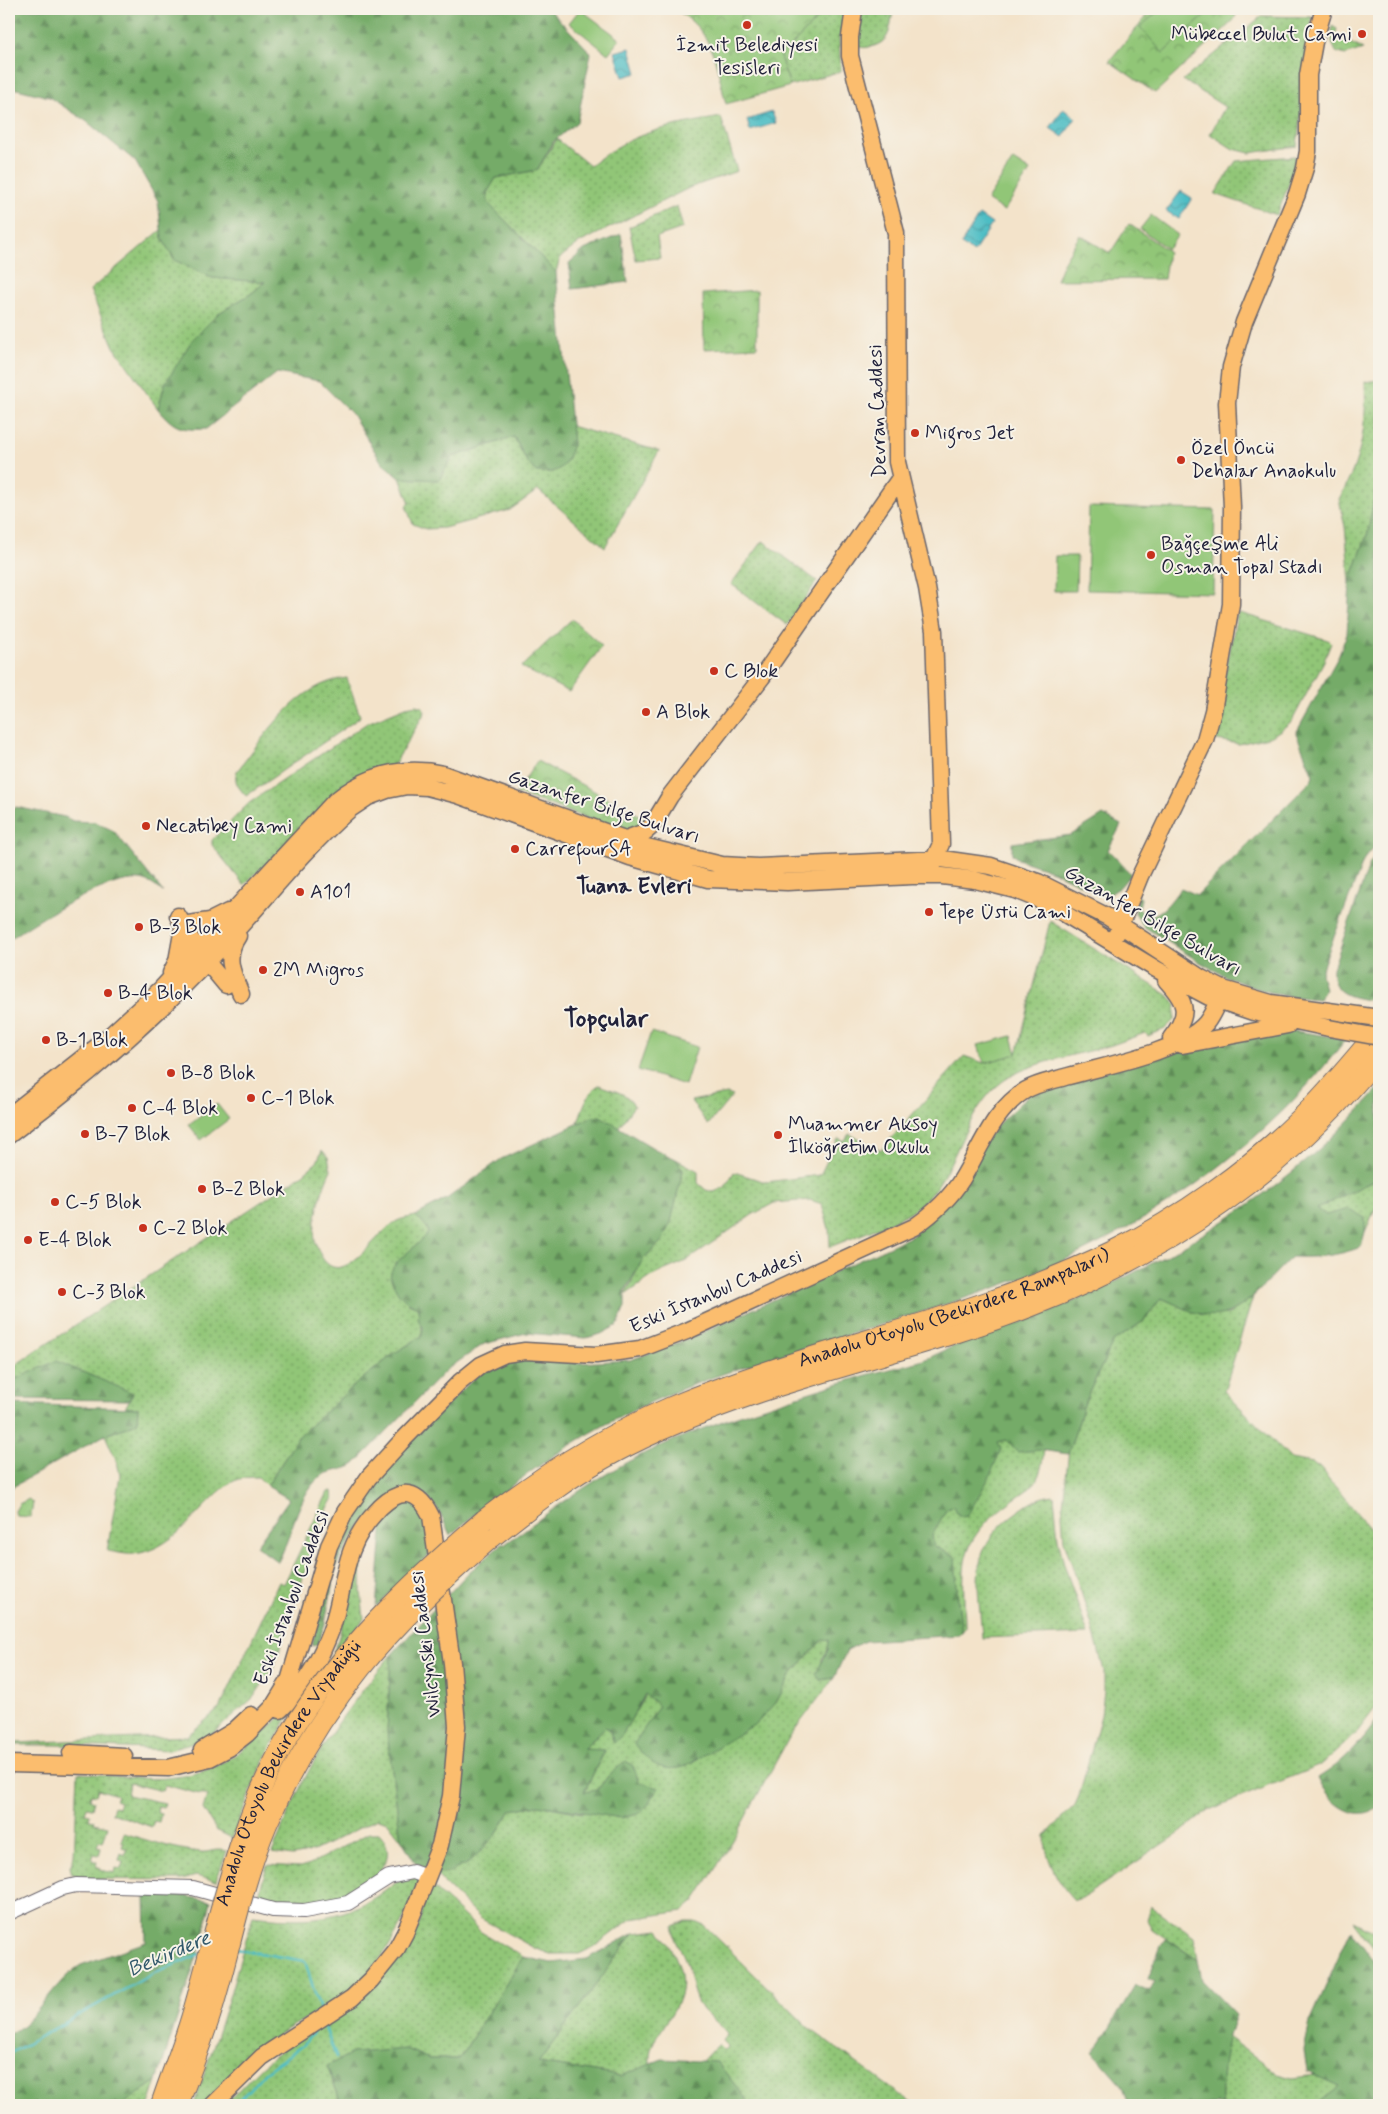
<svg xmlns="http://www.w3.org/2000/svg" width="1388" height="2114" font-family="Mynerve,sans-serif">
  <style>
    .grass { fill: url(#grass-dots); stroke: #5a7459 }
    .forest { fill: url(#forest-firs); stroke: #4b6652 }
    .park { fill: url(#park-crowns); stroke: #5a7459 }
    .pitch { fill: #91c677; stroke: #5a7459 }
    .water { fill: url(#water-waves); stroke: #387080 }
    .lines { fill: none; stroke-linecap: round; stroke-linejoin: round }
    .stream { stroke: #4ebdc4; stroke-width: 2.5 }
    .minor-casing { stroke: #6b666d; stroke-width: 16 }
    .major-casing { stroke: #6b666d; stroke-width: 19 }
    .highway-casing { stroke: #6b666d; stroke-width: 22 }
    .minor { stroke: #fff; stroke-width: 14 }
    .major { stroke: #fbbd6e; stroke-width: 16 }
    .highway { stroke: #fbbd6e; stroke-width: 20 }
    .major-bridge-casing { stroke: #6b666d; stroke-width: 19; stroke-linecap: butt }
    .highway-bridge-casing { stroke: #6b666d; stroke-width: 22; stroke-linecap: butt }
    .major-bridge { stroke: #fbbd6e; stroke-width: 16 }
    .highway-bridge { stroke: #fbbd6e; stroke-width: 20 }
    .poi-dot { fill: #c8321e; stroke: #f7f3e8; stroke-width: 2 }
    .labels { text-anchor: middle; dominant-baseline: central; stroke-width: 4; stroke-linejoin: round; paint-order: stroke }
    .poi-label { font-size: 20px; fill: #22223b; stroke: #f7f3e8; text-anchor: start }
    .street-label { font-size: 20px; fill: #22223b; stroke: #f7f3e8 }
    .water-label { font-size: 21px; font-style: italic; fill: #31586b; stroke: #f7f3e8 }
    .quarter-label { font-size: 22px; font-weight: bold; fill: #22223b; stroke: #f7f3e8 }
    .district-label { font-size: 25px; font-weight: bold; fill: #22223b; stroke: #f7f3e8 }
  </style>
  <defs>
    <pattern id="grass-dots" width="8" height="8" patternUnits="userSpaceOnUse" patternTransform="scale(1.25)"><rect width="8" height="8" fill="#91c677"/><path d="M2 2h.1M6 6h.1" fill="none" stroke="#76a063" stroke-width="1.8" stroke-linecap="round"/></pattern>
    <pattern id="forest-firs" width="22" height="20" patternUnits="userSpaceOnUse" patternTransform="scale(1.25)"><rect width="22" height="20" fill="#74ab68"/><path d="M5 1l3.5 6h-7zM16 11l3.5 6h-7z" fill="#5f8b57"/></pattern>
    <pattern id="park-crowns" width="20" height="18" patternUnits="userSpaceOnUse" patternTransform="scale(1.25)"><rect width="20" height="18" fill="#91c677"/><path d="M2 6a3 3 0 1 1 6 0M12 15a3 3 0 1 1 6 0" fill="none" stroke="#76a063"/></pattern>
    <pattern id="water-waves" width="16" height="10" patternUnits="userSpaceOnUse" patternTransform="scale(1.25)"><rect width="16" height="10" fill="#4ebdc4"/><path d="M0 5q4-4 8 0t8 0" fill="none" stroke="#4099a0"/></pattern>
  </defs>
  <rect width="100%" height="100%" fill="#f7f3e8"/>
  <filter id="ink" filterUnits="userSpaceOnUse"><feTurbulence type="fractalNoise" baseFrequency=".02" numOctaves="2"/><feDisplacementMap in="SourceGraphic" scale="10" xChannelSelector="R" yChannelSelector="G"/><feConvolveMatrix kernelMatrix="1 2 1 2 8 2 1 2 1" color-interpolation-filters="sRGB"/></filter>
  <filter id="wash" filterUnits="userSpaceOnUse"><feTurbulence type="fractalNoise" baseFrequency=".0096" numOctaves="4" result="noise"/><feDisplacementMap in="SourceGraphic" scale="20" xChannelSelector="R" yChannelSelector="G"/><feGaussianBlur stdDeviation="1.12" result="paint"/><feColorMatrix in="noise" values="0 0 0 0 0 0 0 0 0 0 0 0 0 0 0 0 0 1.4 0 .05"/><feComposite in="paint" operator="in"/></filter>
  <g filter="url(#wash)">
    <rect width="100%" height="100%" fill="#f3e3ca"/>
    <path class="grass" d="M827,9h19l-7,30 2,32 -51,15 -10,-29z
      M863,9h31c-5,15 -1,31 -20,37 -6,1 -10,3 -16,0l-1,-17z
      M1262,16l50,1 -15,129 -47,7 -17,-4 -23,-15 15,-27 -42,-27z
      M1332,26l5,3 -2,7 28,13 -18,6 -9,-3 -4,-9z
      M721,117l16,54 -48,17 -110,55 -19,15 -4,14 -68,-69 -1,-10 9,-15 41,-8 20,-31 33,27c44,-36 77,-39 131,-49z
      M1295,156v12l-18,47 -62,-21 21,-33z
      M677,206l6,22 -26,9 3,21 -24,2 -7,-33z
      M161,230l1,8 50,40 53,4 -13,11 -33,20 -54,70 -7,26 -44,-62 -24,-57z
      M1379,380v103l-4,9 -7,40 -18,50 -5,-55 -6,-28c22,-38 28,-73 26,-117z
      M571,426l88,25 -54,96 -67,-57 -28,20 -66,18 -18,1 -13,-5 -7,-18 4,-3 -10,-25 39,2 13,-23 62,-20 13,25 46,-18z
      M763,541l54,40 -30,44 -56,-41z
      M1240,613l88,27 3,3 -7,18 -32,60 -10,8 -10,7 -33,8 -27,-5 25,-124z
      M347,678l13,38 -1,2 -113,78c-7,-8 -13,-14 -9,-25 28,-35 61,-89 110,-93z
      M416,705l7,2 2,5 -31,53 -125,96 -25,24 -32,-40v-5l37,-37 118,-80 39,-16z
      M1050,921l118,74 8,9 -2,16 -9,9 -17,7 -3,-3 -33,12c-28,8 -77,17 -101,31 -44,25 -50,83 -81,119 -21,25 -70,39 -100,52l-1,-18 -7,-25 -12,-4 -36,3 -22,12 -66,46 -32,14 -29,20 18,-36 19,-18 21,-71 -7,-11 22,12v12l8,7 8,2 11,-5 9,-15 32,10 54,-7 18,-36 6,2 5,-7 32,16 83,-94 20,7 33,-9z
      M599,1085c11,5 31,8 35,21l-16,22 -18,-12 -22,7c3,-11 10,-33 21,-38z
      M727,1094l5,2 -24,29 -17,-24z
      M322,1150l6,7 3,13c-8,15 -21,58 -15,74 20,59 57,-10 81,-23 5,-3 13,-3 18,-5l12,11 1,6 -5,8 -28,24 13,38 10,4c0,10 5,18 4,29l-27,17 -39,31 -57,52 -32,50 -9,-9c-9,0 -21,1 -29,7 -31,22 -52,65 -95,70 -8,1 -18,-2 -27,-3l13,-76 -3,-13 -12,-27 32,-12 1,-15h-13l8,-14 -124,-12v-13l294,-195 14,-12z
      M1379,1178v22l-14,32 -1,-14 -38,-3 -10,-6z
      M1253,1297l-29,94 67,68 22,4 7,5 59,72v163l-24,32 -34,30 -112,45 -29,23 -98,65 -8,2c-16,-17 -29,-41 -29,-64l30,-31 4,-9 22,-81 3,-24v-20l-13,-49 -27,-81 -2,-26 7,-66 17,-50 27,-57 32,-22 16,-22 41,17 27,-1z
      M1006,1440l38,10c-2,15 -3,27 -14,38 -26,18 -60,40 -65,74 -3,21 0,45 0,66l-3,4 -4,-30 -27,-66 15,-26 8,-4 13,10 31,-74z
      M332,1491l1,9 -10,16 -49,151 -21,31 -41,36 -11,7 -32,9 -114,-5h-46v-2h6l172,-7 33,-28 59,-126 5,2 44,-92z
      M1054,1495l4,44 6,25 24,70 -106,4c-3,-53 -16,-87 31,-123 14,-10 23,-18 41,-20z
      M362,1552l-1,39 3,28c-30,37 -64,75 -87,117 -18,33 -31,67 -45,102l-16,-8 -13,-21 4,-13 -42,-11 -3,6 -33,-8 -2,12 38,8 -2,5 -5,-1 -1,6 4,1 -2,8 -5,-1 -2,6 -40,-14 2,-7 4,1 2,-5 -5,-2 2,-5 -19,-6 -2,6 -5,-1 -1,5 4,2 -2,7 -5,-1 -2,6 5,1 -1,5 5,1 -1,3 15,3 -5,16 -4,-1 -2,5 4,2 -2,7 -5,-1 -2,6 5,2 -1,4 5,2 -1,2 15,3 1,-5 5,1 2,-7 -4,-2 2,-7 4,2 2,-6 -5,-2 2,-5 -3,-1 3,-8c25,8 50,16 76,19 10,1 13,-4 27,-1l-11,30 -20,-5 -14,4 -89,-1 -21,-5 -2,-7 4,-11 4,-83c32,1 66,9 98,4 15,-2 30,-6 44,-13 35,-18 101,-81 116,-118 9,-23 12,-79 26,-94z
      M823,1639h6l-1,11 -6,9 -2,21 14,-2 -44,58 -62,113 -34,53 -11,9 -52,8 -37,28 -15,7h-29l-16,-6 -54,-30 -45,-44 13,-1 47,-37 16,-26 27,-5 44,8 57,-31 -6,-16 -23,8 -13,16 -13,2 21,-41 -22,-1 22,-23 4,2 5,14 9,-10 23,-39 14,12 116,-3 15,-29z
      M391,1655l-4,77 14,107 -13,-17 -11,-3 -61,31 -12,4 -12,2 -20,-3c15,-37 30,-74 52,-108 20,-32 43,-61 67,-90z
      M369,1833h10c9,9 11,21 5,32 -27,43 -83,43 -127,37l10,-37 33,2 10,-3z
      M404,1877l16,2c-12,30 -23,59 -43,84 -29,37 -74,54 -111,80 -25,17 -43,39 -62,62h-10l34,-104 25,-85c42,5 82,6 119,-17 12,-7 19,-15 32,-22z
      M430,1884l51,48 42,25 -64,102h-30l-23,-10 -79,17 15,39h-118l37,-38 137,-111 20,-28z
      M1151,1906l43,31 4,23 -46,-31 -5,-9z
      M686,1921h9l9,4 105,103 105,77h-163l-34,-42 -16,-1 17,-18 6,6 4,-4 -5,-5 4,-6c-4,-11 -17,-16 -25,-25 -10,-14 -11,-32 -16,-48 -4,-14 -14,-21 -12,-36z
      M1353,1921l26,13v21z
      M659,1930c13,16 28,44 21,65 -3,11 -10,21 -16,31 -10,16 -15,19 -14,39l-29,11 -83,-13 96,-130z
      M1227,2036l51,38 15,4 23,-3 24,11 -21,17 -7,2h-90l-1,-32z
      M157,2081l-8,24h-27l1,-3z"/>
    <path class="forest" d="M9,9h540l42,44 -14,69 -23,19 -17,29 -41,8 -9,15 1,10 68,69 17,172c-7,22 -12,31 -37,28l-9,-10 -13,-25 -62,20 -13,23 -39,-2 -18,-15 -30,-49 -33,-33 -42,-8 -71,56c-25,1 -31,0 -48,-20l7,-25 27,-44 27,-27 33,-20 13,-11 -53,-4 -38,-18 -12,-22 -4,-37 -23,-40 -49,-40 -37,-24 -40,-10z
      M621,234l7,48 -56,7 -3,-26 15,-13z
      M1379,483v358l-15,18 -40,104 -3,11 4,15 -6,10 -34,-3 -30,-8 -28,-11 -29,-16 -55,-35 -8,-13 3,-17 3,2 -2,11c16,18 32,-9 42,-21l16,7 114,-114 2,-6 -17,-42 41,-74 10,-25 3,-52 18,-50 7,-40z
      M16,807l49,10 8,4 22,1 19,9 49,61c-7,-5 -14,-11 -23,-12 -32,-4 -105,41 -131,60v-127z
      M1103,815l18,10 -13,25 23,24 -12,14 -13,9 -51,-25 -37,-13 -6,-5v-11l59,-8z
      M1379,852v140l-5,9c-23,-4 -43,-5 -41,-33l37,-105z
      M1296,1031l50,8c-76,100 -180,177 -295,227 -69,29 -142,50 -213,72 -72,22 -145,42 -212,76 -65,32 -121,75 -176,121 -9,-20 -15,-35 -34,-46l-54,34 -21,33 -5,10 -11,58 -8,21 -5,1 12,-59 20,-59 27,-42 51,-58 57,-54 35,-15 65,4 51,-3 58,-21 224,-103 86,-112 32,-30 125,-38 116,-23z
      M1379,1088v90l-62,31 9,6 23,-6 16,9v14l-4,15c-23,9 -45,11 -69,10 -26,22 -52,68 -91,57 -14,-3 -27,-11 -40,-16l-16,22 -32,22 -27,57 -18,55 -28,-4 -23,2 -11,-12 -8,2 3,7 -12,29 -22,38 -5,1 -5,-4 -3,-7 -8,4 -14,26 2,10 21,10 3,46 4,30 -3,3 -94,6 -18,9 -13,28 -14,2 -4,-6 12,-24 1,-10 -6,-1 -32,35 -15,29 -19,20 -73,44c-25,6 -35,-5 -50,-23l25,-38 -14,-12 -22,40 -9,9 -5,-14 -4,-2 -22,22 22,1 -21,42 13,-2 13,-16 16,-13 7,5 6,16 19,6 -9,16 -10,10 -17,4 -84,-13 -27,5 -16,26 -26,27 -21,10 -13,1 -20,-12 -14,-23 -10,-76 -4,-31 4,-77 77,-82 35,-30 1,2c46,-34 91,-68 143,-93 69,-32 141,-53 213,-75 22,-7 59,-13 77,-23 36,-18 79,-28 117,-44 121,-52 239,-121 325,-222z
      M600,1116l55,33 21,10 7,11 -12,52 -9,19 -19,18 -18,32v16l-7,18 -17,9 -15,4 -60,-5 -42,11 -38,26 -91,94c-11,8 -26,5 -36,14 -21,17 -28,60 -41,84l-22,-16 33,-47 -22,-13 32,-50 57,-52 39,-31 27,-17 1,-9 -4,-5 -1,-15c-11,-5 -18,-9 -23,-20 -2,-4 -6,-9 -4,-14 2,-13 29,-28 37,-40l-1,-6 -12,-11 33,-18 53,-39 91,-42z
      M56,1361l77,32 -4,7 -120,-1v-17z
      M9,1404l129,4 -1,15 -32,12 -96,54z
      M406,1498l17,7 9,47 -56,55 6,-76 -3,-11 15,-15z
      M1379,1717v90c-24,18 -52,-6 -61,-29 26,-16 44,-36 61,-61z
      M145,1895l40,1 26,5 -9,39 -45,141 -35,24h-113v-71c27,-11 43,-52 72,-69l65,-23z
      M1351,1929l28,40v136h-67l7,-2 20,-17 -32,-14 -3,-22 6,-28z
      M634,1933l-96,130 83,13 42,-17 54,3 34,43h-409l-15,-39 25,-13 54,-4 23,10h30l64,-102 29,6 35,-4z
      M1166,1939l32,21 4,20 34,35c-12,30 -15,58 -14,90h-93l-6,-19 -30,-34 9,-11 33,-56 15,6 4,-9 -6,-3 13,-33z"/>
    <path class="park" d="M674,9h153l-47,48 10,29 -64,18c-11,-42 -11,-72 -52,-95z
      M1153,9h85l-4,11 -79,73 -46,-32z
      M1129,224l39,27 -4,28 -108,1 7,-17 17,-28 30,18z
      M757,290v57l-53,2 -1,-55z
      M572,619l30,27 -33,46 -48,-25z
      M537,761l108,57 -6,9 -10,6 -113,-40z
      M29,1499l4,4 -2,14 -15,-1 -1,-5 4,-7z"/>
    <path class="pitch" d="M580,9l40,30 -12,15 -39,-31z
      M1161,9h43l4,4 -45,40 -23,-26z
      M1013,160l17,11 -26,40 -17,-11z
      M1151,215l27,20 -10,14 -28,-20z
      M1089,507l126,3 -2,83 -126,-3z
      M1055,556h22l-1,35h-22z
      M651,1032l46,15 -12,38 -47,-15z
      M1012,1036l5,18 -33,9 -6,-18z
      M217,1104l12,15 -28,21 -12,-15z"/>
    <path class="water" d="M630,48l7,25 -14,4 -8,-25z
      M1063,109l13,9 -13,19 -13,-9z
      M772,112l4,11 -26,8 -3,-11z
      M1181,191l11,7 -13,21 -13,-8z
      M979,215l13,9 -18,28 -13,-8z"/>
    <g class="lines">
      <path class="stream" d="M236,1949l69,12 15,49
        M324,2025l12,32
        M9,2054l145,-81 46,-19
        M235,2105l30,-33 38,-27 10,-12"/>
    </g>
  </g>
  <g filter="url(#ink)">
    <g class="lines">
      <defs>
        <path id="minor" d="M9,1913l54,-25 13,-3 117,3 80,22 31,1 44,-8 41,-26 24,-5 14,5"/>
        <path id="major" d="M854,9l-4,28v19l46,177 1,229 30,126 7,43 7,213 -7,15 -1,7
          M626,839l19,-7 7,-6 18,-30 92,-119 138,-199
          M178,916l19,34 29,35
          M188,924l22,-3 18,-9
          M1117,933l23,-57 65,-136 8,-29 18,-107 1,-97 -5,-104 4,-36 13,-45 53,-128 8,-26 3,-17v-76l6,-33 10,-33
          M238,936c-14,20 -6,37 3,58
          M171,973l6,-12 6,-33
          M1166,980c20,22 25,33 5,58
          M1182,1045l106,-20
          M9,1116l94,-74 58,-53 174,-188c32,-26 67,-36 108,-27l204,73 75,18 36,2 184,-8 49,7 47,16 70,35 93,61 22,11 48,14 108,15
          M9,1135c72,-53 140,-112 202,-177 47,-49 88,-104 139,-149l18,-12 19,-7 20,-4 20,1 31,8 172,62 78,22 79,3 125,-6h30l33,4 40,10 32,13 109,66 53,28 44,15 76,16
          M202,1750l33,-20 16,-15
          M71,1753l53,3
          M9,1764l159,4 42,-10 19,-10 18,-14 26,-27 16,-26 40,-135 16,-34 24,-35 31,-34 60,-61 21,-17 24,-11 20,-3 71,4 44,-6 47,-18 227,-104c19,-13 36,-29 48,-48 19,-31 31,-69 64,-89 12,-7 26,-9 39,-13 38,-11 116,-25 141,-54 8,-10 12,-23 17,-34
          M213,2105l49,-48 90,-59 19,-18 26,-32 8,-15 35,-88 11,-49 6,-70 -5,-63 -21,-147c-6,-13 -17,-26 -32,-21 -9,3 -18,11 -24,18 -37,39 -28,82 -48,127 -10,25 -27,51 -47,70"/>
        <g id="highway">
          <path id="s1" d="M484,1520c58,-45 119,-84 187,-113 144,-60 300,-87 442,-156 68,-33 136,-82 190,-135 27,-27 52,-57 76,-86"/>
          <path d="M491,1538c22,-17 43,-35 66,-50 62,-44 137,-74 209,-98 89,-29 179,-50 266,-84 135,-53 256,-136 347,-250"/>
        </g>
      </defs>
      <use href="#minor" class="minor-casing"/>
      <use href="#major" class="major-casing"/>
      <use href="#highway" class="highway-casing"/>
      <use href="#minor" class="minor"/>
      <use href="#major" class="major"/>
      <use href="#highway" class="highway"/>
      <defs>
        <path id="major-bridge" d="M1329,1028l50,9"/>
        <g id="highway-bridge">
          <path id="s2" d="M161,2105c10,-31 23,-61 32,-93 27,-93 45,-193 96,-277 51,-84 121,-152 195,-215"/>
          <path d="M178,2105c11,-29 22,-59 32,-89 20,-64 31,-131 57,-192 52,-122 125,-201 224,-286"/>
        </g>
      </defs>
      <use href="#major-bridge" class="major-bridge-casing"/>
      <use href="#highway-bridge" class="highway-bridge-casing"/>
      <use href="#major-bridge" class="major-bridge"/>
      <use href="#highway-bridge" class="highway-bridge"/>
    </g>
  </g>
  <g class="poi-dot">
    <circle cx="747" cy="25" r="5"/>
    <circle cx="1362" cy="34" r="5"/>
    <circle cx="915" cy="433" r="5"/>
    <circle cx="1181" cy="460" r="5"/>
    <circle cx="1151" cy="555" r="5"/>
    <circle cx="714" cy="671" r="5"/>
    <circle cx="646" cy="712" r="5"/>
    <circle cx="146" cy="826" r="5"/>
    <circle cx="515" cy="849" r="5"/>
    <circle cx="300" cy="892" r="5"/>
    <circle cx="929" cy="912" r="5"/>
    <circle cx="139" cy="927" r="5"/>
    <circle cx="263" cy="970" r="5"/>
    <circle cx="108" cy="993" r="5"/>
    <circle cx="46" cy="1040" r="5"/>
    <circle cx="171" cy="1073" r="5"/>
    <circle cx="251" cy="1098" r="5"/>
    <circle cx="132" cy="1108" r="5"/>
    <circle cx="85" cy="1134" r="5"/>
    <circle cx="778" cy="1135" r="5"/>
    <circle cx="202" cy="1189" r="5"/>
    <circle cx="55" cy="1202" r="5"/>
    <circle cx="143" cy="1228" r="5"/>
    <circle cx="28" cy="1240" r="5"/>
    <circle cx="62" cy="1292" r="5"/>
  </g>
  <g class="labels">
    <g class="poi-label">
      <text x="1352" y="34" text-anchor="end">Mübeccel Bulut Cami</text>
      <text x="747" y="45" text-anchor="middle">İzmit Belediyesi<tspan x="747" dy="23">Tesisleri</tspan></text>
      <text x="925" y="433">Migros Jet</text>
      <text x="1191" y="448">Özel Öncü<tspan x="1191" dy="23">Dehalar Anaokulu</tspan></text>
      <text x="1161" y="544">Bağçeşme Ali<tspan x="1161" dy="23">Osman Topal Stadı</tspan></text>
      <text x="724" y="671">C Blok</text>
      <text x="656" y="712">A Blok</text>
      <text x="156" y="826">Necatibey Cami</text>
      <text x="525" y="849">CarrefourSA</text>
      <text x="310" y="892">A101</text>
      <text x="939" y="912">Tepe Üstü Cami</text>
      <text x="149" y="927">B-3 Blok</text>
      <text x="273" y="970">2M Migros</text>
      <text x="118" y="993">B-4 Blok</text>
      <text x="56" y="1040">B-1 Blok</text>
      <text x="181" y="1073">B-8 Blok</text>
      <text x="261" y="1098">C-1 Blok</text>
      <text x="142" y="1108">C-4 Blok</text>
      <text x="788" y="1124">Muammer Aksoy<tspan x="788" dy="23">İlköğretim Okulu</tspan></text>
      <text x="95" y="1134">B-7 Blok</text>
      <text x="212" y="1189">B-2 Blok</text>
      <text x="65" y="1202">C-5 Blok</text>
      <text x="153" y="1228">C-2 Blok</text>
      <text x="38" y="1240">E-4 Blok</text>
      <text x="72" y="1292">C-3 Blok</text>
    </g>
    <g class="street-label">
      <text transform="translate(878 411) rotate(-92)">Devran Caddesi</text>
      <text transform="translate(604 807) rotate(18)">Gazanfer Bilge Bulvarı</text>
      <text transform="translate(1153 921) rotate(30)">Gazanfer Bilge Bulvarı</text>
      <text transform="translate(716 1292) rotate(-23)">Eski İstanbul Caddesi</text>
      <text stroke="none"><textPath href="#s1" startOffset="519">Anadolu Otoyolu (Bekirdere Rampaları)</textPath></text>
      <text transform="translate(292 1598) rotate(-70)">Eski İstanbul Caddesi</text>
      <text transform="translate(426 1644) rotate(-97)">Wilcynski Caddesi</text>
      <text stroke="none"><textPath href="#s2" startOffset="358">Anadolu Otoyolu Bekirdere Viyadüğü</textPath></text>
    </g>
    <g class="water-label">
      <text transform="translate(169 1954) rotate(-23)">Bekirdere</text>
    </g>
    <g class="quarter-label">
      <text x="634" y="887">Tuana Evleri</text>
    </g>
    <g class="district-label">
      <text x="606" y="1019">Topçular</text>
    </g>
  </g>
  <rect width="1388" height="2114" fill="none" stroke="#f7f3e8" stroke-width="30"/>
</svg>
